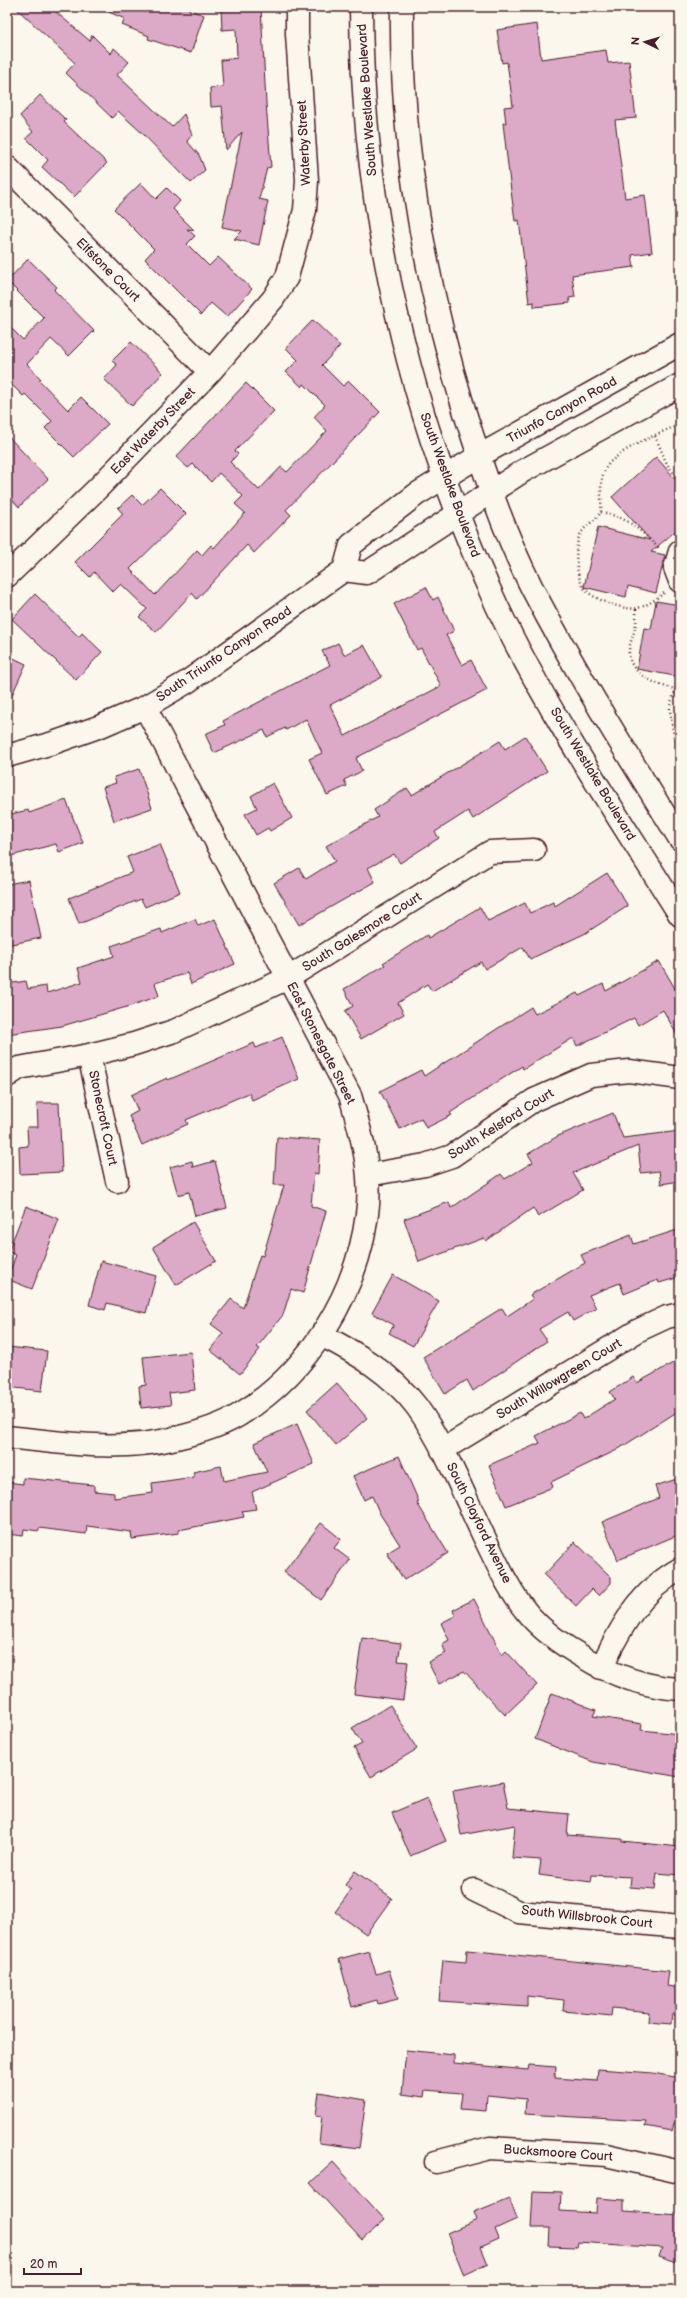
<svg xmlns="http://www.w3.org/2000/svg" width="687" height="2298" font-family="'Balsamiq Sans',sans-serif">
  <style>
    .building { fill: #dcaac7; stroke: #4a1f2b }
    .lines { fill: none; stroke-linecap: round; stroke-linejoin: round }
    .minor-casing { stroke: #4a1f2b; stroke-width: 25 }
    .major-casing { stroke: #4a1f2b; stroke-width: 25 }
    .path { stroke: #4a1f2b; stroke-width: 2.5; stroke-dasharray: 1 3; stroke-linecap: butt }
    .minor { stroke: #fbf7ec; stroke-width: 22 }
    .major { stroke: #fbf7ec; stroke-width: 22 }
    .labels { text-anchor: middle; dominant-baseline: central; stroke-width: 3.5; stroke-linejoin: round; paint-order: stroke }
    .street-label { font-size: 13px; fill: #4a1f2b; stroke: #fbf7ec }
  </style>
  <rect width="100%" height="100%" fill="#fbf7ec"/>
  <filter id="ink" filterUnits="userSpaceOnUse"><feTurbulence type="fractalNoise" baseFrequency=".025" numOctaves="2"/><feDisplacementMap in="SourceGraphic" scale="8" xChannelSelector="R" yChannelSelector="G"/><feConvolveMatrix kernelMatrix="1 2 1 2 8 2 1 2 1" color-interpolation-filters="sRGB"/></filter>
  <g filter="url(#ink)">
    <path class="building" d="M15,7h35l40,34 2,-6 19,19 3,-6 15,14 -12,13 55,52 12,-13 8,21 -5,6 12,14 6,15 -14,13 -50,-51 -23,-21 -6,7 -46,-45 9,-10z
      M97,7h93l-1,3 15,5 -13,38 -43,-14 1,-3 -27,-11 3,-6z
      M221,7h40l5,96 5,64 -4,1 -8,31 9,2 -9,44 -25,-6 8,-8 -20,-4 20,-95 -16,18 -4,-44 -11,1 -1,-19 13,-1 -2,-27 16,-2 -1,-29 -14,1z
      M537,24l4,35 65,-9 2,13 21,-2 7,57 -21,2 10,78 20,-3 7,57 -20,3 2,12 -62,8 3,22 -6,1 1,5 -36,4v-5l-5,1 -10,-83 -4,1 -5,-38 -7,-60h3l-2,-16 9,-1 -6,-44 -5,1 -5,-33z
      M40,95l26,25 -2,2 43,41 -33,34 -32,-30 6,-7 -22,-22 7,-6 -13,-16z
      M141,183l15,16 11,-11 13,13 -7,8 21,21 -7,-1 8,7 -8,8 22,22 9,-9 34,32 -25,28 -16,-14 -10,12 -56,-56 9,-10 -40,-40z
      M28,259l29,28 -3,3 40,41 -25,25 -18,-17 -24,25 14,15 -2,1 29,30 13,-13 27,27 -34,33 -29,-29 7,-7 -27,-27 -2,2 -16,-16v-56l16,16 21,-22 -37,-37z
      M313,320l27,26 -18,19 21,21 6,-5 31,31 -94,98 5,5 -37,38 -7,-8 -50,54 -5,-6 -36,39 -17,-15 8,-8 -26,-25 -8,8 -19,-20 -4,5 -15,-15 48,-48 -5,-6 14,-13 10,10 18,-17 26,26 -56,55 25,26 42,-45 5,5 9,-10 3,3 31,-35 -10,-9 8,-8 -24,-23 -8,9 -18,-18 -5,4 -12,-11 70,-74 28,28 -39,40 3,3 -8,8 29,28 22,-23 6,5 40,-41 -13,-14 11,-12 -21,-21 -2,3 -16,-15 12,-12 -12,-12z
      M131,342l32,31 -31,33 -28,-27 13,-14 -5,-4z
      M7,435l41,44 -29,28 -12,-13z
      M656,457l24,27v43l-29,25 14,3 -9,38 -28,-7 -2,11 -42,-10 14,-60 52,13 -38,-43z
      M426,587l7,13 5,-3 16,34 -8,4 16,30 9,-5 16,30 -131,68 6,13 -18,9 3,6 -20,9 -18,-36 13,-6 -16,-34 -20,11 -1,-2 -18,9 -3,-7 -50,23 -9,-19 20,-9 -2,-4 107,-56 -8,-14 16,-8 6,12 20,-10 18,32 -52,28 15,31 96,-50 -20,-38 -4,2 -23,-46z
      M35,594l44,43 3,-4 20,19 -26,28 -64,-61z
      M656,601l24,4v72l-43,-8 7,-41 7,1z
      M7,655l19,9 -19,42z
      M525,736l22,35 -74,48 -5,-8 -33,21 4,6 -39,25 -6,-9 -26,14 7,14 -76,43 -25,-42 25,-15 7,11 29,-18 -9,-15 52,-29 -4,-7 33,-22 5,7 88,-54 5,8z
      M139,769l13,39 -38,13 -11,-34 13,-4 -2,-6z
      M273,783l19,35 -22,13 -2,-3 -12,7 -11,-21 12,-6 -6,-12z
      M66,800l17,43 -24,9 -3,-8 -49,13v-42l21,-5 1,3z
      M160,844l20,48 -35,15 -4,-8 -62,25 -10,-26 64,-26 -6,-15z
      M607,873l21,33 -44,28 -54,25 -7,-12 -38,22 -4,-7 -49,29 -5,-7 -29,19 6,11 -43,25 -16,-28 8,-5 -9,-17 41,-24 -2,-2 44,-28 1,3 52,-31 8,14 37,-18 5,10 23,-11 2,4z
      M29,880l12,58 -34,7v-61z
      M195,919l3,7 17,-7 20,45 -44,20 -4,-11 -32,10 4,13 -29,10 -68,20 -55,8v-50l19,-3 2,8 18,-3 1,7 35,-11 -4,-14 36,-12 -3,-10 50,-17 1,4z
      M659,961l21,36v43l-17,-30 -25,15 -4,-7 -57,28 -4,-8 -50,31 -1,-3 -72,47 2,2 -26,13 -5,-10 -21,11 -20,-38 41,-21 3,6 107,-69 4,7 42,-21 2,3 24,-12 3,7z
      M282,1037l17,42 -47,21 -3,-7 -63,27 2,4 -46,21 -13,-29 9,-5 -7,-16 36,-17 1,2 86,-37 2,5z
      M37,1103h22l3,69 -42,2 -1,-27 9,-1 -1,-19h11z
      M613,1113l10,25 57,-7v50l-19,3 -2,-13 -18,2 -3,-27 -65,27 10,17 -45,27 -5,-9 -47,33 -2,-3 -65,24 -15,-43 45,-17 2,6 50,-34 4,5 28,-17 -5,-8 30,-18z
      M277,1137l43,3 -2,34 -4,-1 -3,33 15,5 -23,82 -12,-4 -8,26 -26,32 3,2 -20,25 -30,-24 13,-17 -12,-9 20,-25 12,9 17,-53 3,1 21,-71h-10z
      M192,1161l1,6 22,-6 12,47 -32,8 -6,-24 -11,3 -8,-28z
      M26,1206l33,13 -27,70 -25,-10 9,-24 -8,-3z
      M193,1222l23,39 -40,24 -23,-38z
      M680,1229v48l-21,6 -1,-3 -34,14 -4,-11 -31,12 7,13 -23,13 -5,-9 -29,17 8,12 -74,50 -6,-11 -22,14 -22,-37 79,-49 5,8 26,-17 -3,-4 55,-32 -4,-8 50,-20 3,9z
      M101,1261l55,15 -10,37 -39,-10 -2,7 -16,-5z
      M393,1275l46,26 -26,45 -24,-13 5,-8 -22,-12z
      M7,1347l40,4 -5,40 -35,-4z
      M191,1352l4,38 -26,3 2,12 -30,3 -2,-22 7,-1 -3,-28z
      M680,1359v51l-63,40 -66,32 2,5 -47,19 -17,-41 51,-22 -4,-7 44,-23 3,6 32,-20 -5,-7 23,-15 4,6z
      M337,1383l30,35 -31,27 -29,-35z
      M297,1424l17,40 -62,28 4,17 -14,2 2,6 -65,13v3l-47,6 -1,-7 -44,-6 -1,8 -47,-6v3l-15,-2 -1,7 -16,-2v-52l16,2v-6l71,7v6l20,2v5l39,-5 -1,-10 42,-6 -1,-5 28,-6 3,15 43,-9 -13,-29z
      M399,1456l20,46 -2,1 31,50 -44,27 -17,-27 13,-8 -20,-31 -8,-18 -8,4 -11,-24z
      M680,1478v56l-62,26 -16,-38 57,-24 -4,-12z
      M321,1523l20,16 -7,9 16,12 -29,40 -37,-28z
      M575,1542l36,35v6l-12,13 -7,-7 -16,17 -32,-31z
      M474,1599l28,56 4,-4 31,34 -32,30 -41,-44 -25,13 -11,-22 18,-9 -4,-9 7,-4 -8,-17 14,-7 -2,-6z
      M362,1638l39,5 -3,18 10,1 -5,38 -49,-6z
      M552,1693l44,17 -3,6 49,8 -1,6 39,4v43l-87,-15 -58,-23z
      M390,1705l27,44 -46,28 -17,-29 8,-4 -10,-16z
      M503,1782l5,26 61,6 -2,21 55,4v2l58,6v28l-23,-2 -2,16 -25,-2 1,-10 -39,-2 -1,7 -52,-7 2,-15 -29,-2 3,-33 -54,10 -8,-44z
      M427,1798l19,43 -36,15 -18,-43z
      M355,1871l37,27 -26,36 -31,-22 16,-22 -6,-5z
      M467,1950l202,21 -2,15 13,2 -3,27 -5,-1 -1,10 -23,-2 1,-10 -37,-4 -1,8 -48,-5 1,-11 -37,-4v11l-88,-6 4,-41 23,2z
      M369,1951l7,23 13,-4 9,29 -20,5 -1,-4 -25,7 -13,-48z
      M406,2050l48,5v8l74,7 1,-5 27,2 -1,11 42,3 1,-12 55,4 27,5v46l-6,-1 -2,8 -27,-5 1,-5 -121,-7 1,-15 -39,-4 -1,16 -26,-2 2,-16 -37,-3 -1,7 -22,-3z
      M319,2092l47,8 -7,48 -40,-5 3,-27 -6,-1z
      M333,2162l52,58 -23,20 -52,-57z
      M533,2191l28,1 -1,19 36,2 1,-15 27,2v11l56,4v49l-21,-7 3,-9 -84,-6 -1,5 -28,-1 1,-18h-19z
      M509,2198l8,21 -22,10 4,10 -18,8 7,17 -24,11 -17,-42 30,-13 -3,-8z"/>
    <g class="lines">
      <defs>
        <path id="minor" d="M7,167l203,205
          M680,551l-5,17 5,13
          M344,570l23,3 156,-102 157,-86
          M7,576l91,-88 112,-116 63,-73 14,-22 18,-67 2,-30 -10,-146v-27
          M7,756l46,-13 48,-17 44,-19 42,-25 157,-112 7,-25 66,-51 62,-38 201,-112
          M89,1055l28,126
          M7,1076l12,-8 70,-13 45,-11 40,-13 114,-53 202,-126 44,-2
          M368,1175l57,-10 27,-9 82,-56 57,-25 38,-4 51,7
          M321,1335c36,18 71,39 96,72 30,42 49,94 72,140 11,23 23,48 40,68 15,17 35,31 54,42 29,18 63,30 97,32
          M7,1437c57,6 113,15 169,1 21,-5 45,-12 63,-23 70,-43 118,-121 128,-201 6,-41 -6,-81 -17,-119l-205,-388
          M442,1450l197,-120 28,-13 13,-3
          M601,1668c19,-40 39,-77 79,-99
          M474,1890l45,22 161,15
          M436,2162l54,-14 116,7 74,17"/>
        <path id="major" d="M361,7c1,207 49,412 136,599 50,106 121,210 183,309
          M402,7c-2,138 23,274 63,406 19,59 39,120 67,175 45,87 97,169 148,251"/>
      </defs>
      <use href="#minor" class="minor-casing"/>
      <use href="#major" class="major-casing"/>
      <path class="path" d="M655,436l12,28 13,18
        M601,512c31,7 37,17 59,37
        M664,593c-8,6 -17,13 -27,15 -12,3 -46,-9 -53,-20 -8,-12 -10,-37 -5,-51 5,-12 16,-15 22,-25 1,-13 -2,-27 3,-40 6,-20 57,-39 76,-48
        M636,609c0,6 1,12 -1,18 -1,9 -7,18 -6,27 1,21 30,32 47,35
        M680,689h-4l-6,16v6l4,26 6,15"/>
      <use href="#minor" class="minor"/>
      <use href="#major" class="major"/>
    </g>
  </g>
  <g class="labels">
    <g class="street-label">
      <text transform="translate(367 100) rotate(-94)">South Westlake Boulevard</text>
      <text transform="translate(304 143) rotate(-93)">Waterby Street</text>
      <text transform="translate(108 270) rotate(45)">Elfstone Court</text>
      <text transform="translate(562 410) rotate(-29)">Triunfo Canyon Road</text>
      <text transform="translate(153 431) rotate(-46)">East Waterby Street</text>
      <text transform="translate(450 485) rotate(70)">South Westlake Boulevard</text>
      <text transform="translate(224 654) rotate(-34)">South Triunfo Canyon Road</text>
      <text transform="translate(593 774) rotate(59)">South Westlake Boulevard</text>
      <text transform="translate(362 932) rotate(-32)">South Galesmore Court</text>
      <text transform="translate(321 1043) rotate(63)">East Stonesgate Street</text>
      <text transform="translate(103 1118) rotate(78)">Stonecroft Court</text>
      <text transform="translate(501 1124) rotate(-32)">South Kelsford Court</text>
      <text transform="translate(559 1379) rotate(-31)">South Willowgreen Court</text>
      <text transform="translate(479 1523) rotate(64)">South Clayford Avenue</text>
      <text transform="translate(587 1917) rotate(6)">South Willsbrook Court</text>
      <text transform="translate(558 2153) rotate(4)">Bucksmoore Court</text>
    </g>
  </g>
  <rect width="687" height="2298" fill="none" stroke="#fbf7ec" stroke-width="24"/>
  <rect x="12" y="12" width="663" height="2274" fill="none" stroke="#4a1f2b" stroke-width="1.5" filter="url(#ink)"/>
  <g transform="translate(645 42) rotate(275)" stroke="#fbf7ec" stroke-width="3" paint-order="stroke">
  <path d="M0-3L7 15L0 10L-7 15Z" fill="#4a1f2b"/>
  <text y="-6" font-size="11" font-weight="bold" text-anchor="middle" fill="#4a1f2b">N</text>
  </g>
  <path d="M24 2268v6h57v-6" fill="none" stroke="#4a1f2b" stroke-width="2"/>
  <text x="30" y="2268" font-size="12" fill="#4a1f2b" stroke="#fbf7ec" stroke-width="3" paint-order="stroke">20 m</text>
</svg>
